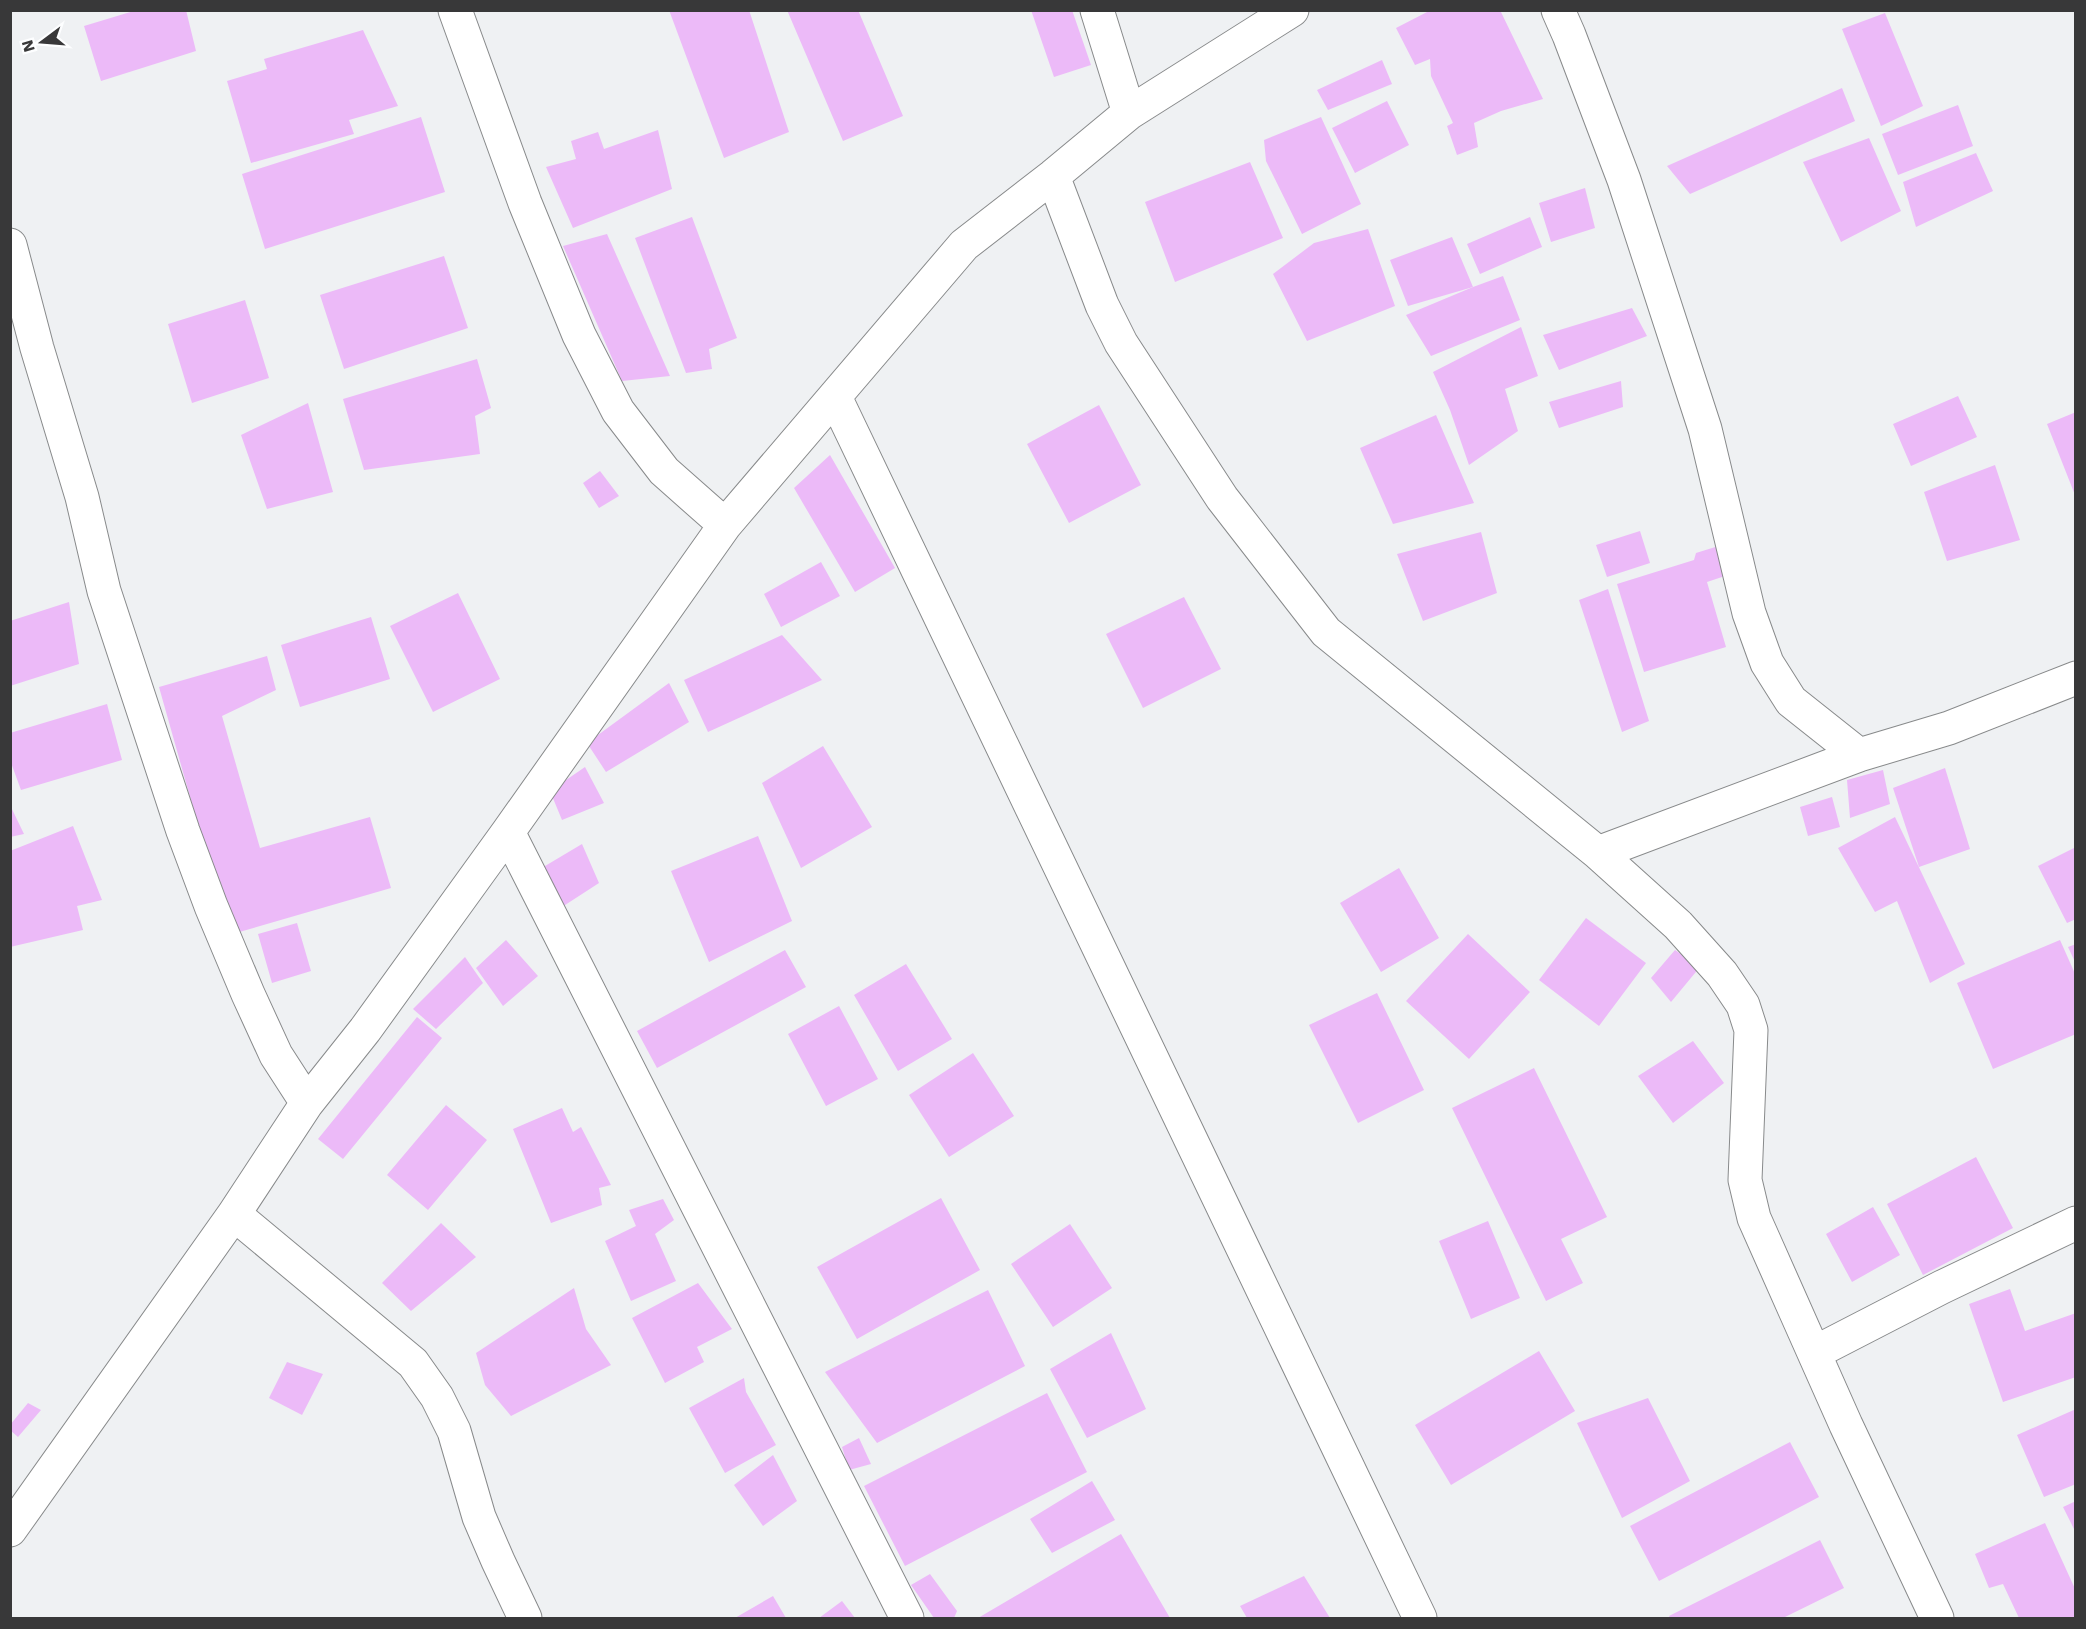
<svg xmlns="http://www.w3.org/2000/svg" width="2086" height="1629" font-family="'Work Sans',sans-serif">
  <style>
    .building { fill: #ecbaf8 }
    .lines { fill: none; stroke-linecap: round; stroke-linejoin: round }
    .street-casing { stroke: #888a8b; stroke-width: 35 }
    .street { stroke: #fff; stroke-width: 33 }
  </style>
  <rect width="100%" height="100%" fill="#eff1f3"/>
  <path class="building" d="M137,10h49l10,41 -95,30 -17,-55z
    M669,10h80l40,122 -65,26z
    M787,10h71l45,106 -60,25z
    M1031,10h41l19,55 -37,12z
    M1431,10h69l43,89 -42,12 -27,12 4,24 -21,8 -10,-29 6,-3 -22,-47 -1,-17 -15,6 -19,-37z
    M1885,13l38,93 -42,20 -39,-97z
    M363,30l35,76 -49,14 5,14 -103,29 -24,-82 40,-12 -3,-10z
    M1382,60l10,24 -64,26 -11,-20z
    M1842,88l13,33 -165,73 -23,-28z
    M1387,101l22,44 -54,28 -23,-45z
    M1958,105l15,41 -75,29 -16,-41z
    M421,117l24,75 -180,57 -23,-75z
    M1321,117l40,87 -59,30 -36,-73 -2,-21z
    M658,130l14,59 -99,39 -27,-61 30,-8 -5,-18 27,-9 6,17z
    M1869,138l32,73 -60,31 -38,-80z
    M1976,153l17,38 -77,36 -13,-45z
    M1250,162l33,76 -108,44 -30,-80z
    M1585,188l10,40 -44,14 -12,-39z
    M692,217l45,121 -28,11 3,20 -26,4 -51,-135z
    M1530,217l12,30 -62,27 -13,-30z
    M1368,229l27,77 -88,35 -34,-67 41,-31z
    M607,234l63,142 -48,5 -59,-135z
    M1452,237l21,50 30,-11 17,44 -89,36 -25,-41 67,-28 -65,19 -18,-46z
    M444,256l24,72 -124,41 -24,-74z
    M245,300l24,78 -77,25 -24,-79z
    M1632,308l15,28 -88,34 -16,-35z
    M1521,327l17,49 -33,13 13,42 -49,34 -19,-55 -17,-38z
    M477,359l14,49 -16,8 5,38 -116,16 -21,-71z
    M1621,381l2,26 -64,21 -10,-26z
    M1958,396l19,41 -66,29 -18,-42z
    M308,403l25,89 -66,17 -26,-74z
    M1099,405l42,80 -72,38 -42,-79z
    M2076,412v83h-1l-28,-71z
    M1436,415l38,88 -81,21 -33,-76z
    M830,455l65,113 -40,24 -61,-104z
    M1995,465l25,75 -73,21 -23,-69z
    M600,471l19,25 -20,12 -16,-25z
    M1640,531l10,32 -43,14 -11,-32z
    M1481,532l16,61 -74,28 -26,-67z
    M1725,544l9,29 -27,9 19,65 -82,25 -27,-88 77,-24 2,-7z
    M821,562l19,34 -59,31 -17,-33z
    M1608,589l41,132 -27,11 -43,-132z
    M458,593l42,86 -67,33 -43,-86z
    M1184,597l37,72 -78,39 -37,-74z
    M69,602l10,62 -69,22v-65z
    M371,617l19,62 -90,28 -19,-62z
    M782,635l40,45 -114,52 -24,-52z
    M267,656l9,34 -54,26 38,132 110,-31 21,71 -162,47 -70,-248z
    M669,683l20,39 -83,50 -19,-29z
    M107,704l15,56 -101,30 -11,-30v-27z
    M823,746l49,81 -71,41 -39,-85z
    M585,767l19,36 -42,17 -12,-29z
    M1945,768l25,81 -51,18 -26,-79z
    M1883,770l7,34 -40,14 -3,-38z
    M1832,797l8,30 -32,9 -8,-29z
    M10,805l14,29 -14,3z
    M1895,817l70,147 -35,19 -33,-82 -22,11 -37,-64z
    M73,826l29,74 -25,6 6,24 -73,17v-96z
    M758,836l34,85 -83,41 -38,-91z
    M582,844l17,39 -37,24 -22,-38z
    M2076,847v72l-9,4 -29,-57z
    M1399,868l40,70 -58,34 -41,-69z
    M1586,918l60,45 -47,63 -60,-46z
    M297,923l14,48 -39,12 -14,-49z
    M1468,934l62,58 -61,67 -63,-58z
    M506,940l32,36 -35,30 -27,-38z
    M2060,940l16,36v58l-83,35 -36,-86z
    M2076,944v20l-8,-17z
    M785,950l21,37 -149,81 -20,-37z
    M1675,950l25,17 -29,35 -20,-24z
    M465,957l18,26 -47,46 -23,-20z
    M906,964l46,75 -54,32 -44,-76z
    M1377,993l47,97 -66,33 -49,-98z
    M839,1006l39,73 -52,27 -38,-72z
    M417,1017l25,21 -99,121 -25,-20z
    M1693,1041l31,42 -51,40 -35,-47z
    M973,1053l41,63 -65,41 -40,-62z
    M1534,1068l73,149 -46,22 22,44 -37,18 -94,-193z
    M446,1105l41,35 -59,70 -41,-35z
    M562,1108l11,24 8,-5 30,58 -12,3 3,17 -51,18 -38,-94z
    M1976,1157l37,71 -90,47 -36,-71z
    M941,1198l39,72 -123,69 -40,-72z
    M663,1199l11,21 -19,14 21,47 -45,20 -26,-60 31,-15 -7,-16z
    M1873,1207l27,48 -48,27 -26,-48z
    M1488,1221l32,77 -49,21 -32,-78z
    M441,1223l35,34 -65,54 -29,-28z
    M1070,1224l42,64 -59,39 -42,-63z
    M698,1283l34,46 -35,18 7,15 -39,21 -33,-65z
    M574,1288l12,41 25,36 -100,51 -26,-31 -9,-32z
    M2010,1289l15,42 51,-18v64l-73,25 -34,-98z
    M988,1290l37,76 -148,77 -52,-71z
    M1111,1333l35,76 -59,29 -37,-69z
    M1539,1351l36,60 -124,74 -36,-60z
    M287,1362l36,12 -21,41 -33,-17z
    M744,1378l2,14 30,53 -51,28 -36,-65z
    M1047,1393l40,79 -182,94 -41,-80z
    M1648,1398l42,83 -68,37 -45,-95z
    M28,1403l13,7 -23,27 -8,-7v-5z
    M2076,1409v75l-32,13 -27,-62z
    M859,1438l12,26 -22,6 -7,-23z
    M1790,1442l29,55 -160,84 -29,-55z
    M773,1455l24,46 -34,25 -29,-41z
    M1092,1481l23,39 -63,33 -22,-34z
    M2076,1501v32l-13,-26z
    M2045,1523l31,68v27h-57l-16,-34 -14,4 -14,-34z
    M1121,1534l49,84h-192z
    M1820,1540l24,48 -61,30h-113l-1,-2z
    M930,1574l27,37 -3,7h-20l-23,-33z
    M1304,1576l26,42h-83l-7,-12z
    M773,1596l13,22h-51z
    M842,1601l13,17h-36z"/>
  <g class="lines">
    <defs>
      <path id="street" d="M455,10l70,193 54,132 39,76 46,60 61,54
        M1097,10l32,103
        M1558,10l11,25 55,145 81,249 44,184 18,50 24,38 68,54
        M1053,176l49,129 19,38 101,155 104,134 272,221 261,-98 90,-27 127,-50
        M10,245l27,103 45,149 22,94 79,240 28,75 37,88 28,61 31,48
        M835,397l585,1221
        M508,832l399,786
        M1598,853l80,72 44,49 21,31 8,25 -6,150 9,38 92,207 91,193
        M234,1214l179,149 24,34 17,34 25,86 19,44 27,57
        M1814,1353l128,-66 134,-64
        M10,1530l224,-316 73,-111 58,-73 143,-198 217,-307 239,-280 89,-69 76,-63 163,-103"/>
    </defs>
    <use href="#street" class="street-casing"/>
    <use href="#street" class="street"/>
  </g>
  <rect width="2086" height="1629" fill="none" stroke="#383839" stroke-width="24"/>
  <g transform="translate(42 42) rotate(254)" stroke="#fdfeff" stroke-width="4.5" paint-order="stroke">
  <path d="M0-4.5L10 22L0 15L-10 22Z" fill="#383839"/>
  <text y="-9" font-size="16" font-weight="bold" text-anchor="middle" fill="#383839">N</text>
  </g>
</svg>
